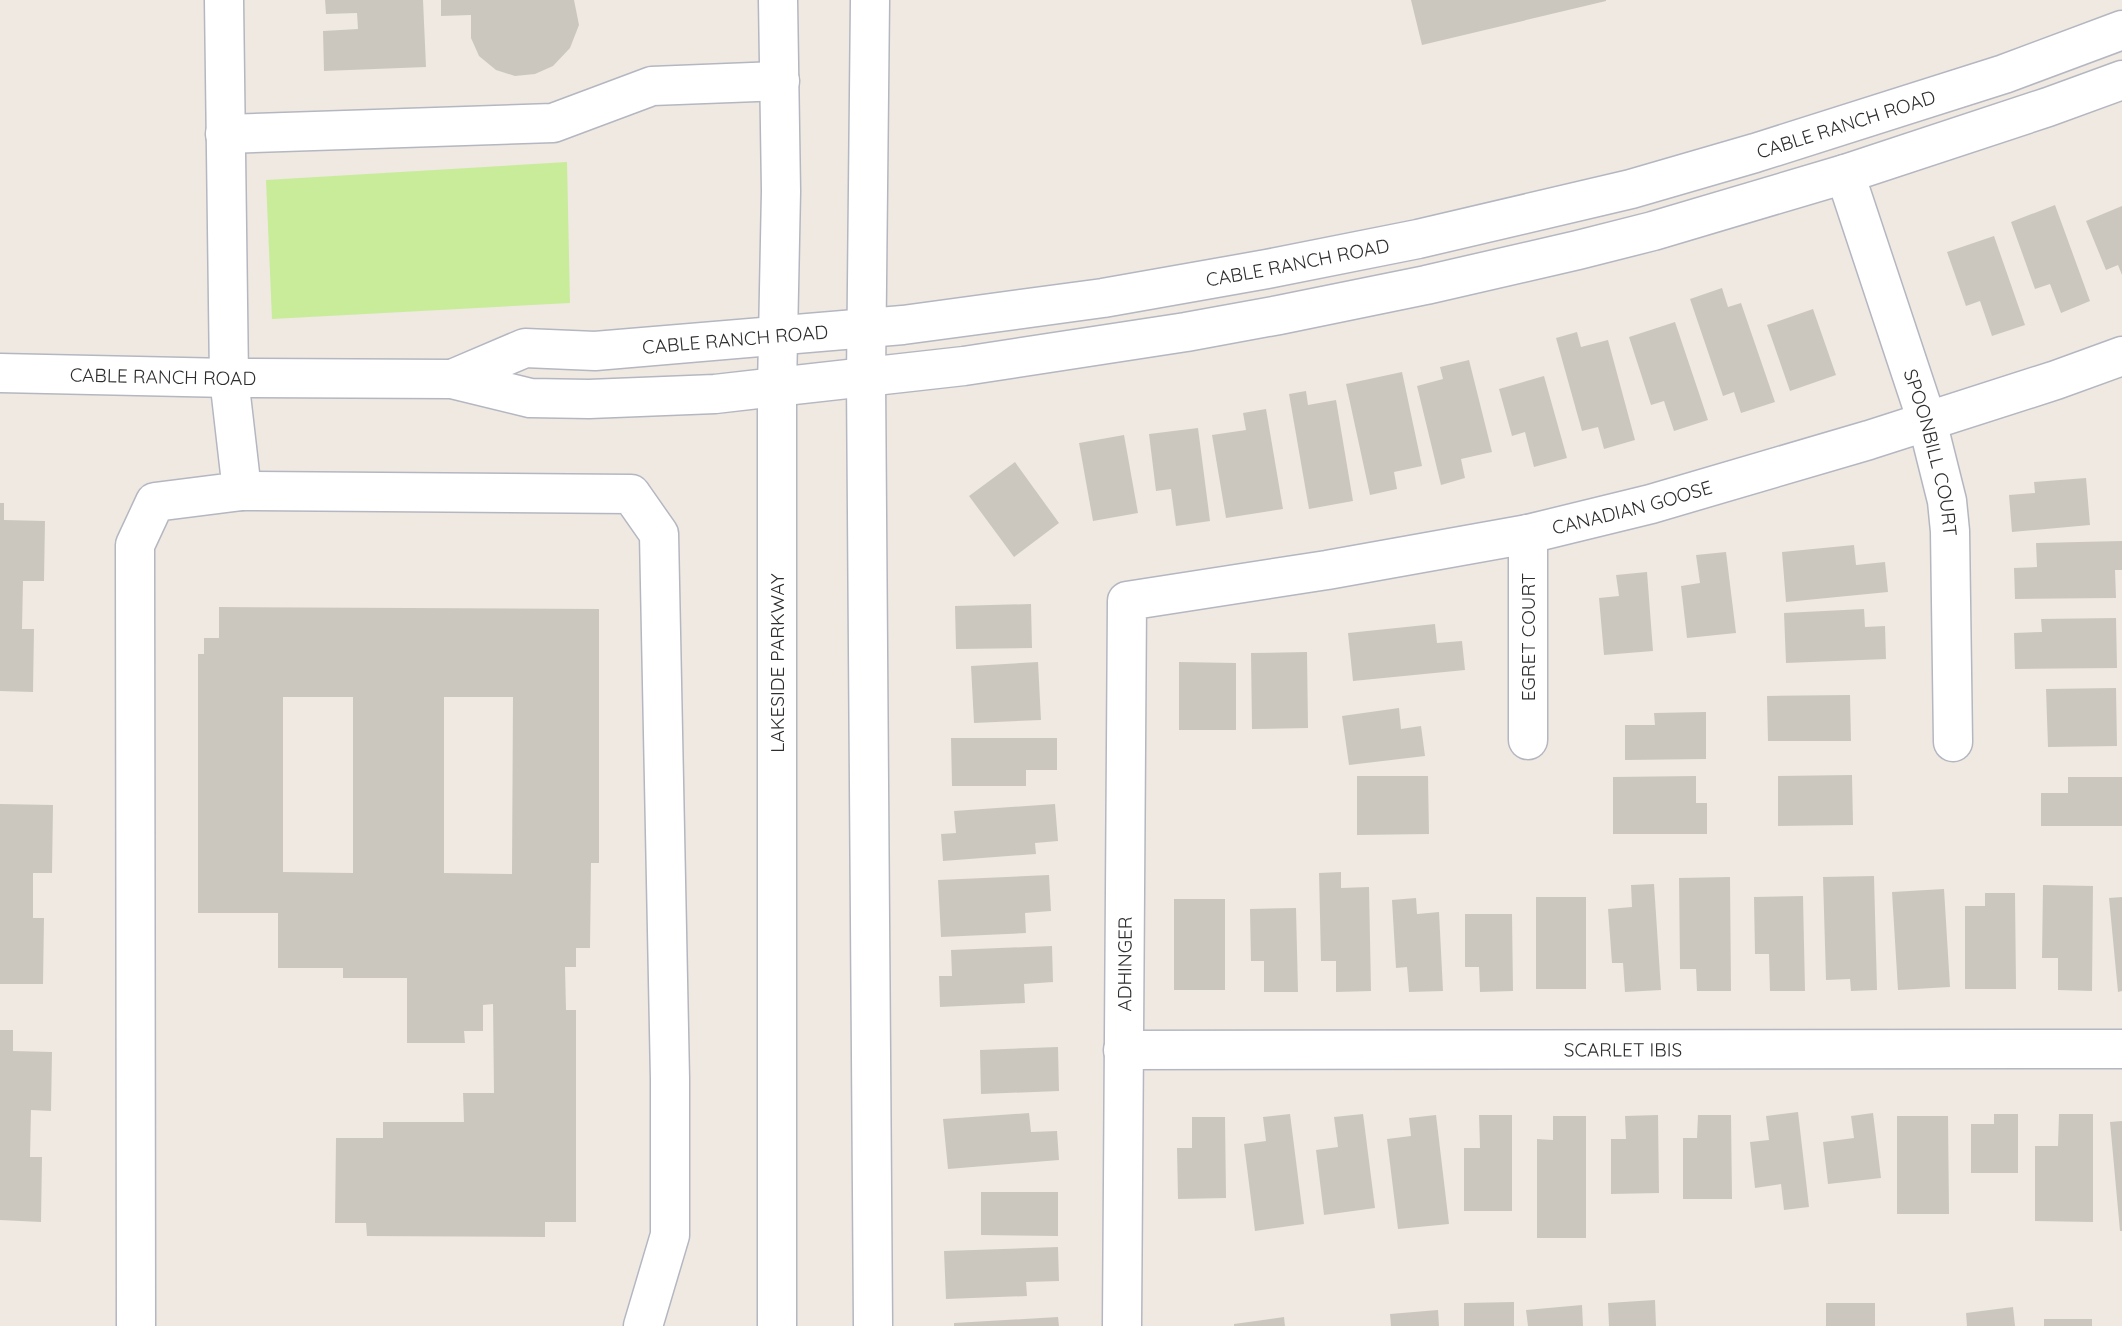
<svg xmlns="http://www.w3.org/2000/svg" width="2122" height="1326" font-family="Quicksand,sans-serif">
  <style>
    .pitch { fill: #c9ec9a }
    .building { fill: #cbc7bf; fill-rule: evenodd }
    .lines { fill: none; stroke-linecap: round; stroke-linejoin: round }
    .minor-casing { stroke: #b4b7c1; stroke-width: 41 }
    .minor { stroke: #fff; stroke-width: 38 }
    .labels { text-anchor: middle; dominant-baseline: central; stroke-width: 5; stroke-linejoin: round; paint-order: stroke }
    .street-label { font-size: 19px; fill: #2e2e2e; stroke: #fff }
  </style>
  <rect width="100%" height="100%" fill="#efe9e1"/>
  <path class="pitch" d="M567,162l3,141 -298,16 -6,-139z"/>
  <path class="building" d="M325,0h98l3,67 -102,4 -1,-40 35,-2 -1,-16 -31,1z
    M441,0h133l5,25 -9,23 -17,18 -18,8 -20,2 -19,-6 -17,-14 -8,-18v-23l-30,1z
    M1411,0h195v1l-184,44z
    M2055,205l35,96 -29,12 -11,-29 -15,5 -24,-67z
    M2122,206v69l-4,-10 -12,5 -20,-49z
    M1994,236l31,89 -33,11 -12,-35 -14,5 -19,-54z
    M1722,288l6,19 13,-4 34,99 -34,11 -7,-21 -11,4 -33,-97z
    M1813,309l23,66 -46,16 -23,-66z
    M1675,322l33,98 -34,11 -10,-30 -13,4 -22,-68z
    M1577,332l4,15 27,-7 27,100 -31,9 -6,-22 -16,4 -26,-93z
    M1469,360l23,92 -31,7 4,19 -24,7 -24,-99 26,-7 -3,-12z
    M1402,372l20,94 -28,6 3,17 -27,6 -24,-111z
    M1544,376l23,82 -33,9 -9,-35 -13,4 -13,-47z
    M1306,391l2,14 28,-5 17,101 -44,8 -20,-115z
    M1266,409l17,100 -57,9 -14,-83 34,-5 -3,-17z
    M1198,428l12,93 -34,5 -5,-37 -15,2 -7,-57z
    M1124,435l14,78 -45,8 -14,-78z
    M1015,462l44,61 -45,34 -45,-61z
    M2086,478l4,47 -78,7 -3,-37 26,-2 -1,-11z
    M0,503h4v17l41,1 -1,60h-21l-1,48h12l-1,63 -33,-1z
    M2122,541v29h-7l1,28 -101,1 -1,-31 23,-1 -1,-24z
    M1854,545l2,20 29,-3 3,30 -102,10 -4,-50z
    M1726,552l10,81 -49,5 -6,-52 19,-3 -4,-28z
    M1647,572l6,79 -49,4 -5,-57 20,-2 -3,-21z
    M1031,604l1,44 -76,1 -1,-43z
    M219,607l380,2v254h-8l-1,85h-14v19h-11l1,43h10v212h-31v15l-178,-1 -1,-13h-31l1,-85h47v-16h81l-1,-29h31l-1,-89 -10,1v26h-19l1,12h-58v-65h-64v-10h-65v-55h-80v-259h6v-16h15zM283,697h70v176l-70,-1zM444,697h69l-1,177 -68,-1z
    M1864,609l1,18 20,-1 1,33 -100,4 -2,-50z
    M2116,618l1,50 -102,1 -1,-36 28,-1 -1,-13z
    M1435,624l2,19 25,-2 3,29 -112,11 -5,-48z
    M1307,652l1,76 -56,1 -1,-76z
    M1038,662l3,58 -67,3 -3,-57z
    M1179,662l57,1v67h-57z
    M2116,688l1,58 -69,1 -2,-58z
    M1850,695l1,46h-83l-1,-45z
    M1399,708l2,21 20,-3 4,30 -76,9 -7,-49z
    M1706,712v47l-81,1v-35h30l-1,-12z
    M951,738h106v32h-31v16h-74z
    M1852,775l1,50 -75,1v-50z
    M1357,776h71l1,58 -72,1z
    M1696,776v27h11v31h-94v-57z
    M2068,777h54v49h-81v-33h27z
    M0,804l53,1 -1,68h-19v45h11l-1,66h-43z
    M1055,804l3,37 -23,2 1,11 -93,7 -2,-27 15,-1 -2,-22z
    M1341,872v16l28,-1 2,104 -35,1v-31h-15l-2,-88z
    M1049,875l2,36 -26,2 1,20 -85,4 -3,-57z
    M1874,876l3,114 -26,1 -1,-12 -24,1 -3,-103z
    M1730,877l1,114h-34l-1,-22h-16l-1,-91z
    M1654,884l7,106 -36,2 -2,-29h-11l-4,-54 24,-2 -1,-22z
    M2043,885l50,1 -1,105 -34,-1v-32h-16z
    M1944,889l6,98 -52,3 -6,-98z
    M1985,893h30l1,96h-51v-83h20z
    M1803,896l2,95h-35l-1,-37h-14l-1,-57z
    M1536,897h50v92h-50z
    M2122,897v94l-4,1 -9,-94z
    M1416,898l1,16 22,-2 4,79 -34,1 -2,-25 -11,1 -4,-68z
    M1174,899h51v91h-51z
    M1296,908l2,84h-34v-31h-13l-1,-52z
    M1465,914h47l1,77 -33,1 -1,-25h-14z
    M1052,946l1,36 -29,2 1,19 -85,4 -1,-31h13l-1,-26z
    M0,1030h13v21l39,1 -1,59 -20,-1 -1,47h12l-1,65 -41,-2z
    M1058,1047l1,44 -78,3 -1,-44z
    M1798,1112l11,95 -25,3 -3,-26 -26,4 -5,-46 19,-2 -3,-24z
    M1029,1113l2,19 26,-1 2,29 -111,9 -5,-50z
    M1873,1113l8,65 -53,6 -5,-42 31,-4 -3,-22z
    M1290,1114l14,110 -49,7 -11,-87 22,-3 -3,-24z
    M1363,1114l12,94 -51,7 -8,-65 22,-3 -4,-30z
    M1994,1114h24v59h-47v-49h23z
    M2059,1114h34v108l-58,-1v-75h23z
    M1436,1115l13,109 -51,5 -11,-90 24,-3 -2,-18z
    M1479,1115h33v96h-48v-63h16z
    M1658,1115l1,78 -48,1v-55h15l-1,-23z
    M1698,1115h33l1,84h-49v-61h14z
    M1553,1116h33v122h-49v-99l16,1z
    M1897,1116h51l1,98h-52z
    M1192,1117h33l1,81 -48,1 -1,-51h15z
    M2122,1121v110h-2l-10,-109z
    M981,1192h77v44l-77,-1z
    M1058,1247l1,34 -33,1 1,14 -81,3 -2,-48z
    M1655,1300l1,26h-47l-1,-23z
    M1514,1302v24h-50v-23z
    M1826,1303h49v23h-49z
    M1582,1305l1,21h-55l-2,-16z
    M2013,1307l2,19h-48l-1,-13z
    M1438,1310l1,16h-48l-1,-12z
    M1058,1317l1,9h-105v-3z
    M1284,1317l1,9h-51v-2z
    M2044,1319h48v7h-48z"/>
  <g class="lines">
    <defs>
      <g id="minor">
        <path d="M870,0l-4,378 7,948"/>
        <path d="M225,134l328,-11 99,-37 128,-5"/>
        <path id="s1" d="M1845,174l82,247 20,80 3,30 3,211"/>
        <path id="s2" d="M0,373l229,5 223,1 78,19 59,1 126,-5 249,-28 222,-34 93,-17 147,-30 152,-35 75,-19 192,-57 203,-67 74,-27"/>
        <path id="s3" d="M452,379l73,-31 70,3 308,-26 200,-27 164,-29 151,-30 213,-50 124,-36 249,-79 118,-44"/>
        <path d="M242,491l389,3 28,40 11,545v156l-27,91"/>
        <path d="M1528,534v206"/>
        <path id="s4" d="M1123,1050l999,-1"/>
        <path d="M136,1326l-1,-781 20,-43 87,-11 -13,-113 -5,-378"/>
        <path d="M777,1326v-938l4,-197 -3,-191"/>
        <path id="s5" d="M1122,1326l5,-725 200,-31 201,-36 123,-30 218,-64 187,-60 66,-24"/>
      </g>
    </defs>
    <use href="#minor" class="minor-casing"/>
    <use href="#minor" class="minor"/>
  </g>
  <g class="labels">
    <g class="street-label">
      <text stroke="none"><textPath href="#s3" startOffset="1424">CABLE RANCH ROAD</textPath></text>
      <text stroke="none"><textPath href="#s3" startOffset="858">CABLE RANCH ROAD</textPath></text>
      <text stroke="none"><textPath href="#s3" startOffset="290">CABLE RANCH ROAD</textPath></text>
      <text stroke="none"><textPath href="#s2" startOffset="163">CABLE RANCH ROAD</textPath></text>
      <text stroke="none"><textPath href="#s1" startOffset="292">SPOONBILL COURT</textPath></text>
      <text stroke="none"><textPath href="#s5" startOffset="1239">CANADIAN GOOSE</textPath></text>
      <text transform="translate(1528 637) rotate(-90)">EGRET COURT</text>
      <text transform="translate(777 663) rotate(-90)">LAKESIDE PARKWAY</text>
      <text stroke="none"><textPath href="#s5" startOffset="362">ADHINGER</textPath></text>
      <text stroke="none"><textPath href="#s4" startOffset="500">SCARLET IBIS</textPath></text>
    </g>
  </g>
</svg>
